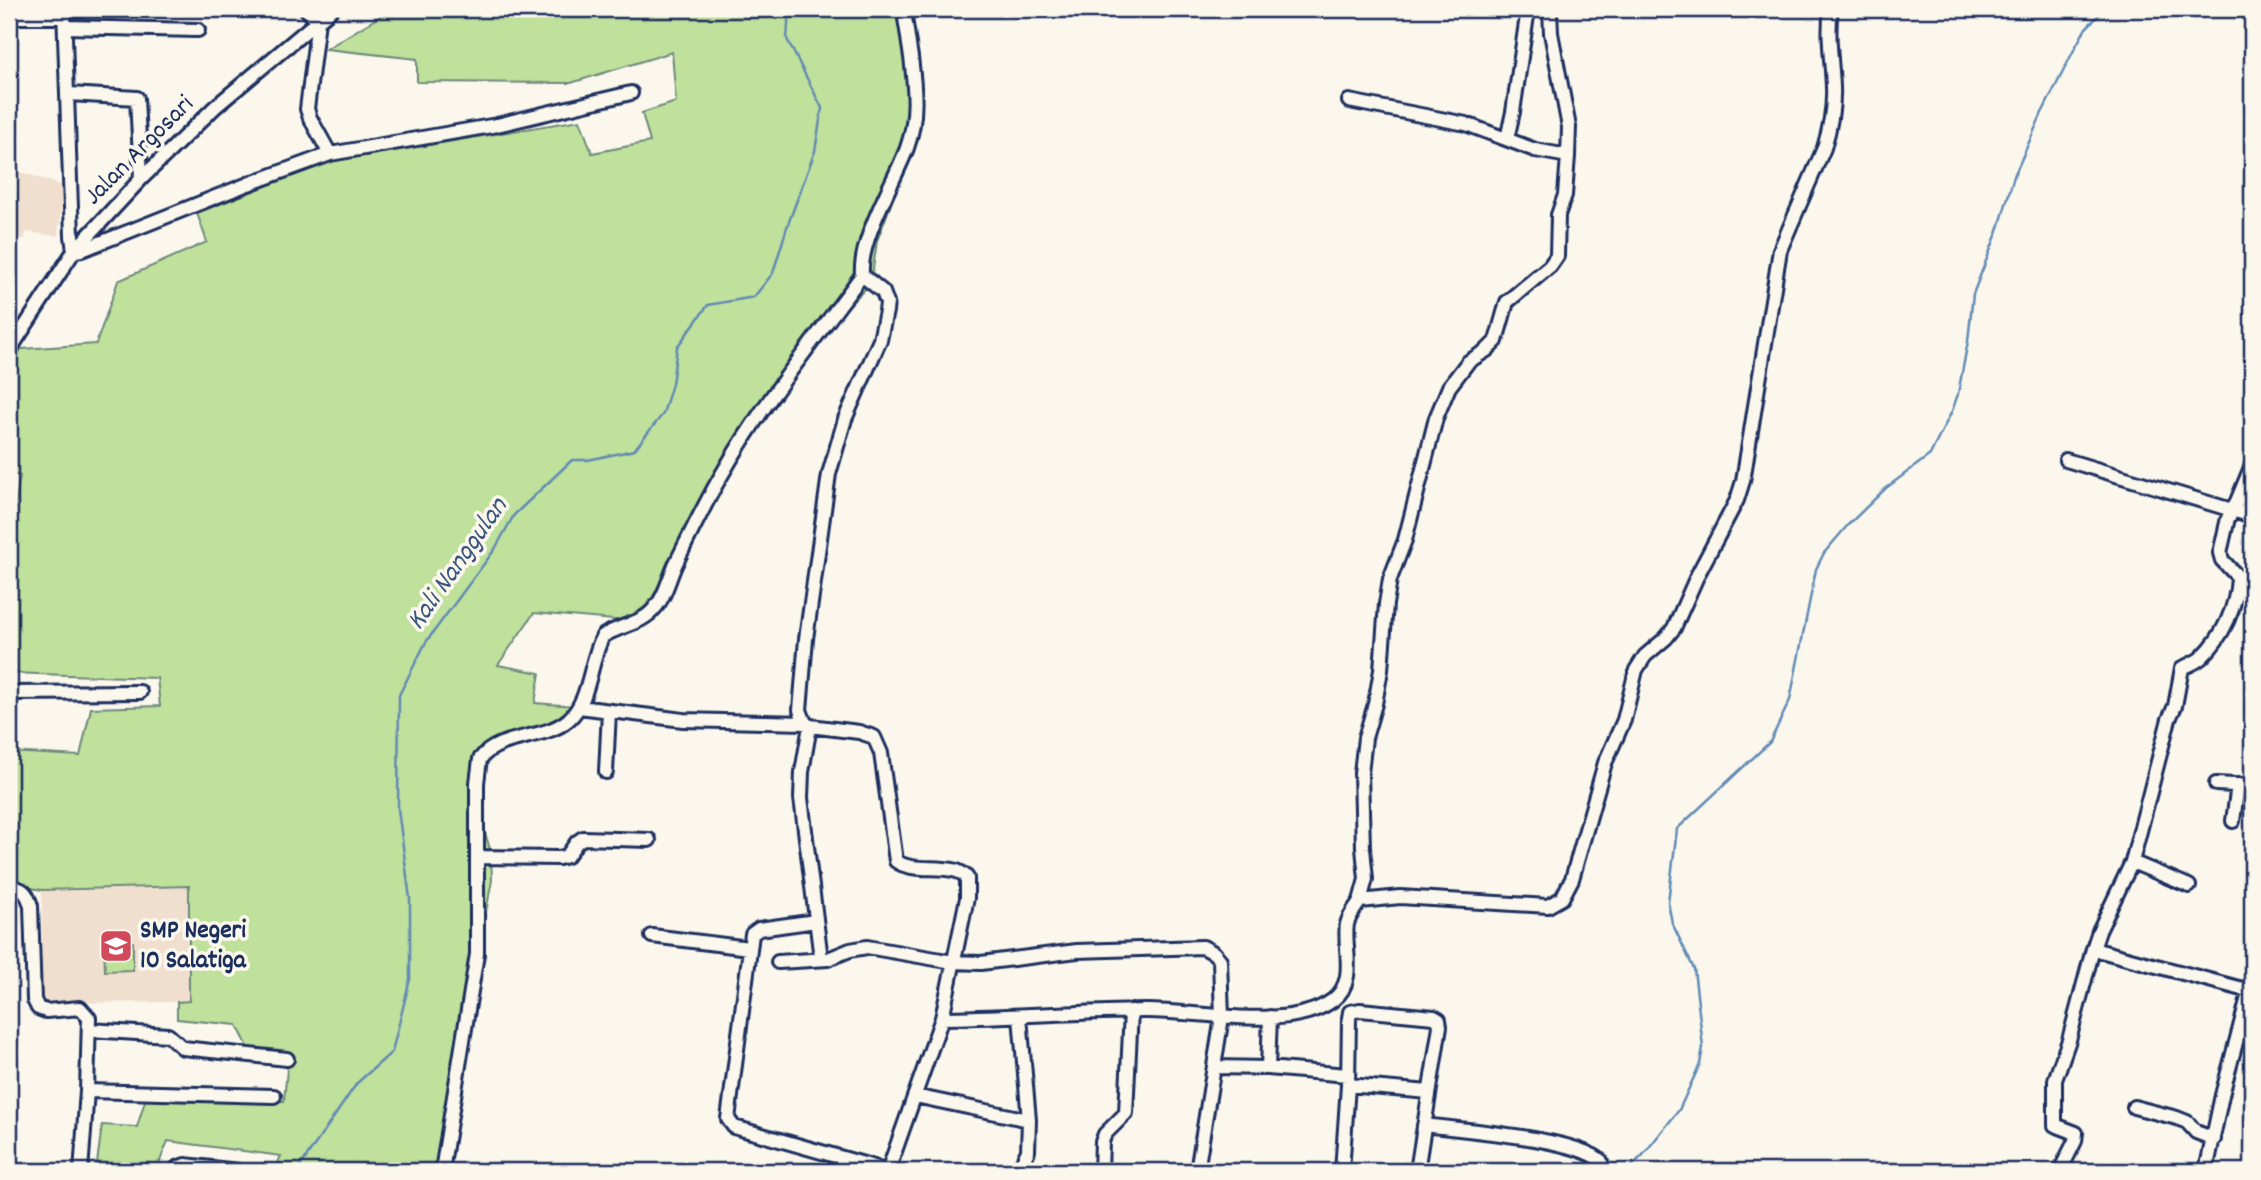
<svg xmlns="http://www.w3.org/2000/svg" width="2261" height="1180" font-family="Dekko,sans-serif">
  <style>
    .built { fill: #f0dfcf }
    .green { fill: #bfe19b; stroke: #6d887c; stroke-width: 2 }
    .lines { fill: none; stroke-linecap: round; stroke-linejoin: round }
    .stream { stroke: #628ab5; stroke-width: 2.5 }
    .minor-casing { stroke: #1b2f5e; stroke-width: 18 }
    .minor { stroke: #fbf7ec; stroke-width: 12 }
    .labels { text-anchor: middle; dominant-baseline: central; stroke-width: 7; stroke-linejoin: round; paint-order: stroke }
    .street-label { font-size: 26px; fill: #1b2f5e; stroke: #fbf7ec }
    .poi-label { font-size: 26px; font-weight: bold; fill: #1b2f5e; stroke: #fbf7ec; text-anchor: start }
    .water-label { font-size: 28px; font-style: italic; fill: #395582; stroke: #fbf7ec }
  </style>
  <rect width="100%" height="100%" fill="#fbf7ec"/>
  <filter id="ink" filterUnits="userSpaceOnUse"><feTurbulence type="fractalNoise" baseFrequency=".0143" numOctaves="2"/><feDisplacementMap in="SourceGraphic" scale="14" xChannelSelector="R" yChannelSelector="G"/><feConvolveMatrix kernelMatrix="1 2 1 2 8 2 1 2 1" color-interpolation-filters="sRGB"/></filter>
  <g filter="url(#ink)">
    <path class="built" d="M9,168l55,18 -6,50 -32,-4 -1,7 -16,-2z
      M189,886v116l-147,1v-113z"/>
    <path class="green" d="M392,9h503l24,122 -42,110 -6,42 -53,54 -59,77 -103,184 -30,23 -92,-8 -36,52 42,8 -5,30 41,3 -7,9 -84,43 -12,33 18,62 1,27 -54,291h-164l7,-15 -113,-15 -12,30h-60l6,-46 35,2 10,-33 71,6 66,1 4,-43 -36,-3 -15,-30 -60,-6v-17l12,-1v-115l-147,4 -33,-6v-132l71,4 11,-48 69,-2 -3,-28 -148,-5v-154h4l7,-43 -11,-3v-103l12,-21 75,-5 22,-63 89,-39 -10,-29 131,-51 252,-42 12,33 58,-11 -8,-29 34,-11 -4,-50 -101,31 -154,-1v-23l-91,-10z
      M133,942v28l-28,1 -1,-28z"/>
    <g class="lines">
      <path class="stream" d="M297,1171l60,-88 35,-31 18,-73v-80l-12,-90 1,-114 27,-53 69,-93 19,-34 58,-55h16l46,-10 29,-36 9,-30 5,-37 31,-42 46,-8 19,-24 14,-46 28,-76 7,-43 -35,-69 2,-30
        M1627,1171l16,-16 36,-45 21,-46 3,-17 -9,-78 -22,-46 -4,-21 9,-73 93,-87 20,-42 26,-131 8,-16 23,-27 39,-38 44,-33 22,-44 6,-17 10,-53 5,-47 26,-66 15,-52 28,-63 35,-69 9,-16 19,-19"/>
      <defs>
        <path id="minor" d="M64,9l8,227 2,15 8,-1 166,-66 82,-30 167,-29 134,-32
          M306,9l12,12 -11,88 3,9 20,36
          M9,17h56
          M65,27l133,3
          M69,94l68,4 4,81
          M1349,101l117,23 69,26 33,6 1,-29 -18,-94 -1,-24
          M1507,139l6,-27 15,-103
          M9,351l65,-100 67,-72 74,-72 117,-98
          M2066,460l186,56
          M9,693l131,-1
          M579,707l104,13 122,3
          M810,726l-8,46 -1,26 20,161
          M606,772l3,-61
          M2216,784l36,2
          M2233,821l5,-36
          M478,857l81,1 8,-2 10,-14 6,-4 66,2
          M2132,862l57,24
          M9,887c14,1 18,5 22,19l3,94 4,8 8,3 34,-3 9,10 -2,73 -6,80
          M1360,901l6,-22 -3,-31 -2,-75 4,-35 10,-34 6,-34 5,-66 4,-25 15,-39 31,-122 13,-31 19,-25 19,-12 9,-9 11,-39 43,-36 7,-10 1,-41 7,-20 3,-39
          M816,921l-57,8 -7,5 -24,185 6,8 154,44
          M652,936l97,12
          M778,962l50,-3 22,-9 17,-3 86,15 28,1 96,-12 126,-4 11,6 6,7 2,57 -25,154
          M2250,991l-157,-42 6,-18 33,-69 37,-143 6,-13 7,-38c7,-3 15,-6 20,-11 21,-20 35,-51 36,-80l-16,-17 -2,-7 8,-35 5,-7 19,-46
          M942,1018c67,-1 135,-6 202,-7 53,-1 145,22 189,-11 25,-19 10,-53 14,-76 2,-8 8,-16 13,-23l40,-4 148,9 14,-8 10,-19 33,-116 19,-43 12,-50 9,-14 21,-18 8,-10 24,-54 39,-74 6,-19 37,-231 44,-102c6,-20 10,-40 9,-61 -1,-27 -6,-51 -2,-78
          M90,1030l78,5 15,13 104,11
          M1214,1067l54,1 79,7
          M1268,1068l2,-51
          M1348,1085l81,7
          M87,1091l187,5
          M915,1096l114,24
          M2134,1107l43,11 10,4 9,10 18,7
          M1424,1125c38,5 152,13 177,36
          M176,1171l1,-3 8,-3 53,6
          M442,1171l35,-217v-171l3,-24c20,-26 63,-18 88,-39 23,-20 21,-58 35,-84 17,-11 39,-12 51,-27 12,-13 15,-32 23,-48 14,-28 28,-58 44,-85 41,-72 92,-134 141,-201
          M888,1171l54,-153 25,-120v-20c-12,-17 -53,-3 -71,-17l-15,-108 -7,-16 -15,-5 -49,-6 -5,-3 -5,-13 6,-71 23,-165 16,-55 35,-79 6,-29 1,-8 -4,-11 -21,-17c-3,-36 32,-92 45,-127 11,-31 8,-59 4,-91 -3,-16 -4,-32 -8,-48
          M1012,1171l10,-8 6,-12 1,-31 -9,-103
          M1101,1171l1,-29 3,-8 21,-21 5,-102
          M1342,1171l6,-86 1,-67 1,-6 10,-2 74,7 5,3 1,6 -23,145
          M2060,1171l15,-30 1,-8 -21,-8v-45l14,-40 24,-91
          M2206,1171l16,-76 30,-113"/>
      </defs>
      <use href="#minor" class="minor-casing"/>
      <use href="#minor" class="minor"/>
    </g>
  </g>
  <defs>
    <symbol id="school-square" viewBox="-11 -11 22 22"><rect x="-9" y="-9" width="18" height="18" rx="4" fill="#d1495b" stroke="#fbf7ec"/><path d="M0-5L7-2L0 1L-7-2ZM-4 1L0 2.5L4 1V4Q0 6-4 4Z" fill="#fff"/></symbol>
  </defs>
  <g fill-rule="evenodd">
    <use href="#school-square" x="97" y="927" width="38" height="38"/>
  </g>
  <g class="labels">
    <g class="street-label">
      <text transform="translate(140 151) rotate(-45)">Jalan Argosari</text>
    </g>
    <g class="poi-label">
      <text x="140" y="931">SMP Negeri<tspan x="140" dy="30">10 Salatiga</tspan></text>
    </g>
    <g class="water-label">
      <text transform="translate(459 565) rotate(-55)">Kali Nanggulan</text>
    </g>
  </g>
  <rect width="2261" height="1180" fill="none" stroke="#fbf7ec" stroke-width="35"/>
  <rect x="18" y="18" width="2226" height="1145" fill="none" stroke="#1b2f5e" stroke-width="2.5" filter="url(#ink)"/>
</svg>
